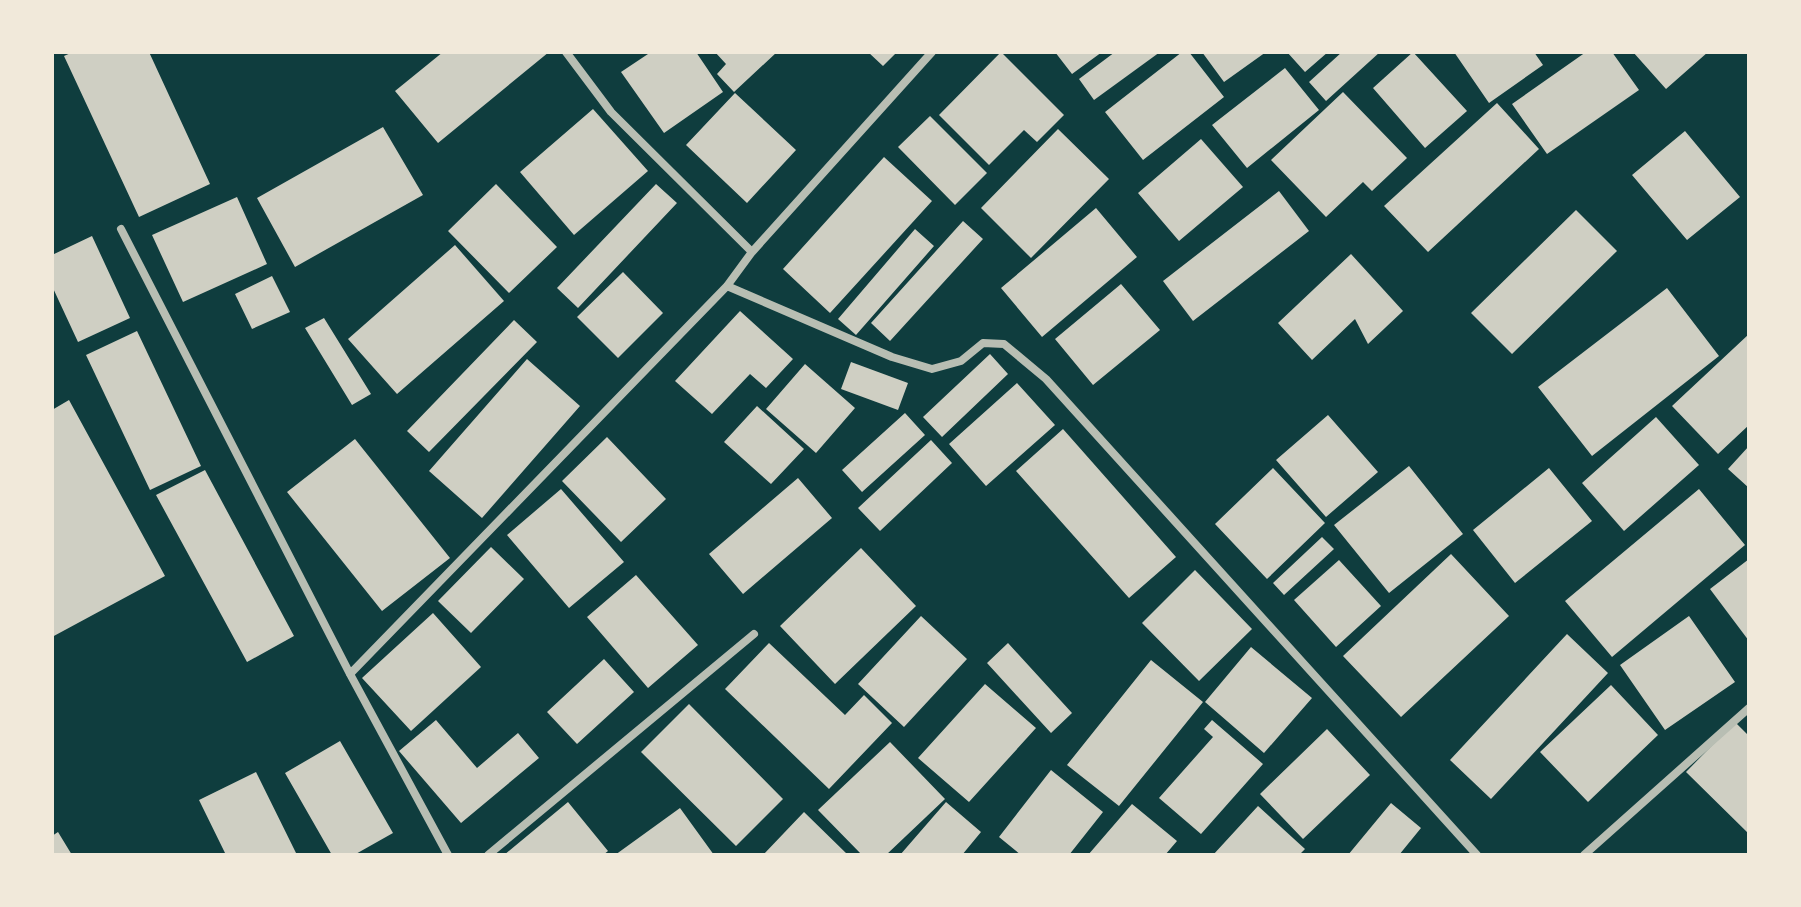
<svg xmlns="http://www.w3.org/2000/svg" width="1801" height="907" font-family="'Space Grotesk',sans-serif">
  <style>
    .building { fill: #cfcfc3 }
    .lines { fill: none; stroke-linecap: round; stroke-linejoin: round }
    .minor { stroke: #b8beb3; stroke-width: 8 }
  </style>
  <rect width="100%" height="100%" fill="#0f3d3e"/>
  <path class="building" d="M73,52h76l61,132 -71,33 -75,-161z
    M443,52h106l-111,91 -43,-52z
    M651,52h45l27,40 -59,41 -43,-61z
    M715,52h62l-43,40 -17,-18 9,-10z
    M868,52h29l-14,14z
    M1001,52l63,63 -27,27 -13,-12 -35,35 -50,-50z
    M1055,52h47l-30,22z
    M1115,52h45l-66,48 -15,-21z
    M1182,52h7l35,45 -81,63 -38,-48z
    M1202,52h64l-42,30z
    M1287,52h41l-23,20z
    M1342,52h38l-54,49 -17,-19z
    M1413,52l54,59 -42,37 -52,-60z
    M1454,52h80l9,13 -54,38z
    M1586,52h26l27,38 -92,64 -35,-50z
    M1633,52h75l-42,37z
    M1285,68l34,42 -72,58 -35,-43z
    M1343,92l64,66 -35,33 -9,-9 -37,35 -55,-57z
    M735,93l61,57 -49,53 -61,-58z
    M1497,103l42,46 -111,103 -44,-46z
    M593,109l55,62 -74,64 -54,-63z
    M930,116l57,57 -32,32 -57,-58z
    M383,127l40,68 -128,72 -38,-69z
    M1058,129l51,50 -78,79 -50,-50z
    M1685,131l55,66 -53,43 -55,-65z
    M1201,139l42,48 -64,54 -41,-48z
    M884,157l48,44 -102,112 -47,-44z
    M496,184l61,63 -48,46 -61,-62z
    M656,184l21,19 -99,105 -21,-20z
    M1279,191l30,40 -116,90 -30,-40z
    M237,197l30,67 -84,38 -31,-67z
    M1096,208l41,49 -95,80 -41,-49z
    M1576,210l41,41 -105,103 -41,-41z
    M963,221l20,18 -93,102 -19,-18z
    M915,229l19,17 -78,89 -18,-16z
    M92,236l38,82 -52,24 -26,-56v-31z
    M455,245l49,56 -107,93 -49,-55z
    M1351,254l52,57 -35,33 -13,-25 -43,41 -34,-37z
    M623,272l40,41 -45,45 -41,-41z
    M272,276l18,36 -38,17 -17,-35z
    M1121,284l39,46 -67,55 -38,-46z
    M1667,288l52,68 -127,100 -54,-69z
    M740,311l53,48 -27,29 -16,-14 -38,40 -37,-33z
    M324,318l47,76 -19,11 -47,-77z
    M514,320l23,22 -108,110 -22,-21z
    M137,331l64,135 -51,24 -64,-135z
    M1749,334v91l-31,29 -46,-48z
    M990,354l18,20 -66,63 -19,-20z
    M527,359l53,47 -98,112 -53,-47z
    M851,362l57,21 -10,27 -57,-21z
    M805,364l50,44 -39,45 -50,-44z
    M1017,383l38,42 -69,61 -37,-42z
    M69,400l96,176 -113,61v-227z
    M757,406l47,43 -33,35 -47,-42z
    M905,413l20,22 -63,57 -20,-22z
    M1328,415l50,57 -52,45 -50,-57z
    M1656,417l43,48 -75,66 -42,-48z
    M1063,429l113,128 -47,41 -113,-127z
    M607,437l59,62 -45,43 -59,-61z
    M355,439l95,119 -68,53 -95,-119z
    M931,440l21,23 -72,68 -22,-23z
    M1749,446v42l-21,-19z
    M1409,466l54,68 -74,59 -55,-68z
    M1273,468l52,55 -58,56 -52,-55z
    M1549,468l43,53 -77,62 -42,-53z
    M205,470l89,166 -47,26 -91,-167z
    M798,478l34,40 -89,76 -34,-40z
    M561,489l63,73 -55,46 -62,-73z
    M1699,489l46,56 -133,112 -47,-56z
    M1322,537l12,12 -50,46 -11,-12z
    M491,547l33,32 -53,54 -33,-32z
    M861,548l55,58 -81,78 -55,-58z
    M1451,554l58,62 -108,101 -58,-61z
    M1749,559v82l-39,-52z
    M1339,560l42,46 -45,41 -42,-47z
    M1195,570l57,59 -53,52 -57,-58z
    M636,575l62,70 -50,43 -61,-71z
    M433,613l48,54 -70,64 -49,-53z
    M921,616l46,43 -63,68 -46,-43z
    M1689,616l46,66 -70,48 -45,-65z
    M1567,634l41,39 -117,126 -41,-39z
    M769,643l76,72 19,-20 28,28 -63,66 -104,-100z
    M1008,643l64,70 -21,20 -64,-70z
    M1251,647l61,51 -48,55 -59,-51z
    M604,659l30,33 -57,52 -30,-32z
    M1151,660l52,42 -84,104 -52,-41z
    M985,684l51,44 -67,74 -51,-44z
    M1611,685l47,50 -70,67 -48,-50z
    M689,704l94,95 -47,47 -95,-94z
    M436,720l41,48 41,-35 21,25 -78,65 -62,-72z
    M1212,720l51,44 -62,70 -42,-36 54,-61 -9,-8z
    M1735,722l14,14v98l-63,-62z
    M1327,729l43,46 -67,64 -43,-45z
    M340,741l53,92 -39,22h-22l-47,-82z
    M890,742l55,57 -59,56h-24l-44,-45z
    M1051,770l52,42 -34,43h-48l-22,-18z
    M256,772l41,83h-71l-27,-55z
    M568,802l40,49 -5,4h-99z
    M946,802l35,30 -19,23h-62z
    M1391,803l30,25 -22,27h-51z
    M1132,804l45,37 -12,14h-77z
    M1258,806l47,43 -6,6h-86z
    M680,808l34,47h-99z
    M804,812l44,43h-85z
    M58,832l14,23h-20v-19z"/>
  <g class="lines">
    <path class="minor" d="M566,52l45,60 141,140
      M121,229l229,445 98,181
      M727,286l165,71 40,12 29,-8 22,-18 21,1 42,35 431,476
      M350,674l377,-388 25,-34 180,-200
      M488,855l266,-221
      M1584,855l165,-147"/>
  </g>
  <rect width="1801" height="907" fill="none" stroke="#f1e9da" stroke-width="108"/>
</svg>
